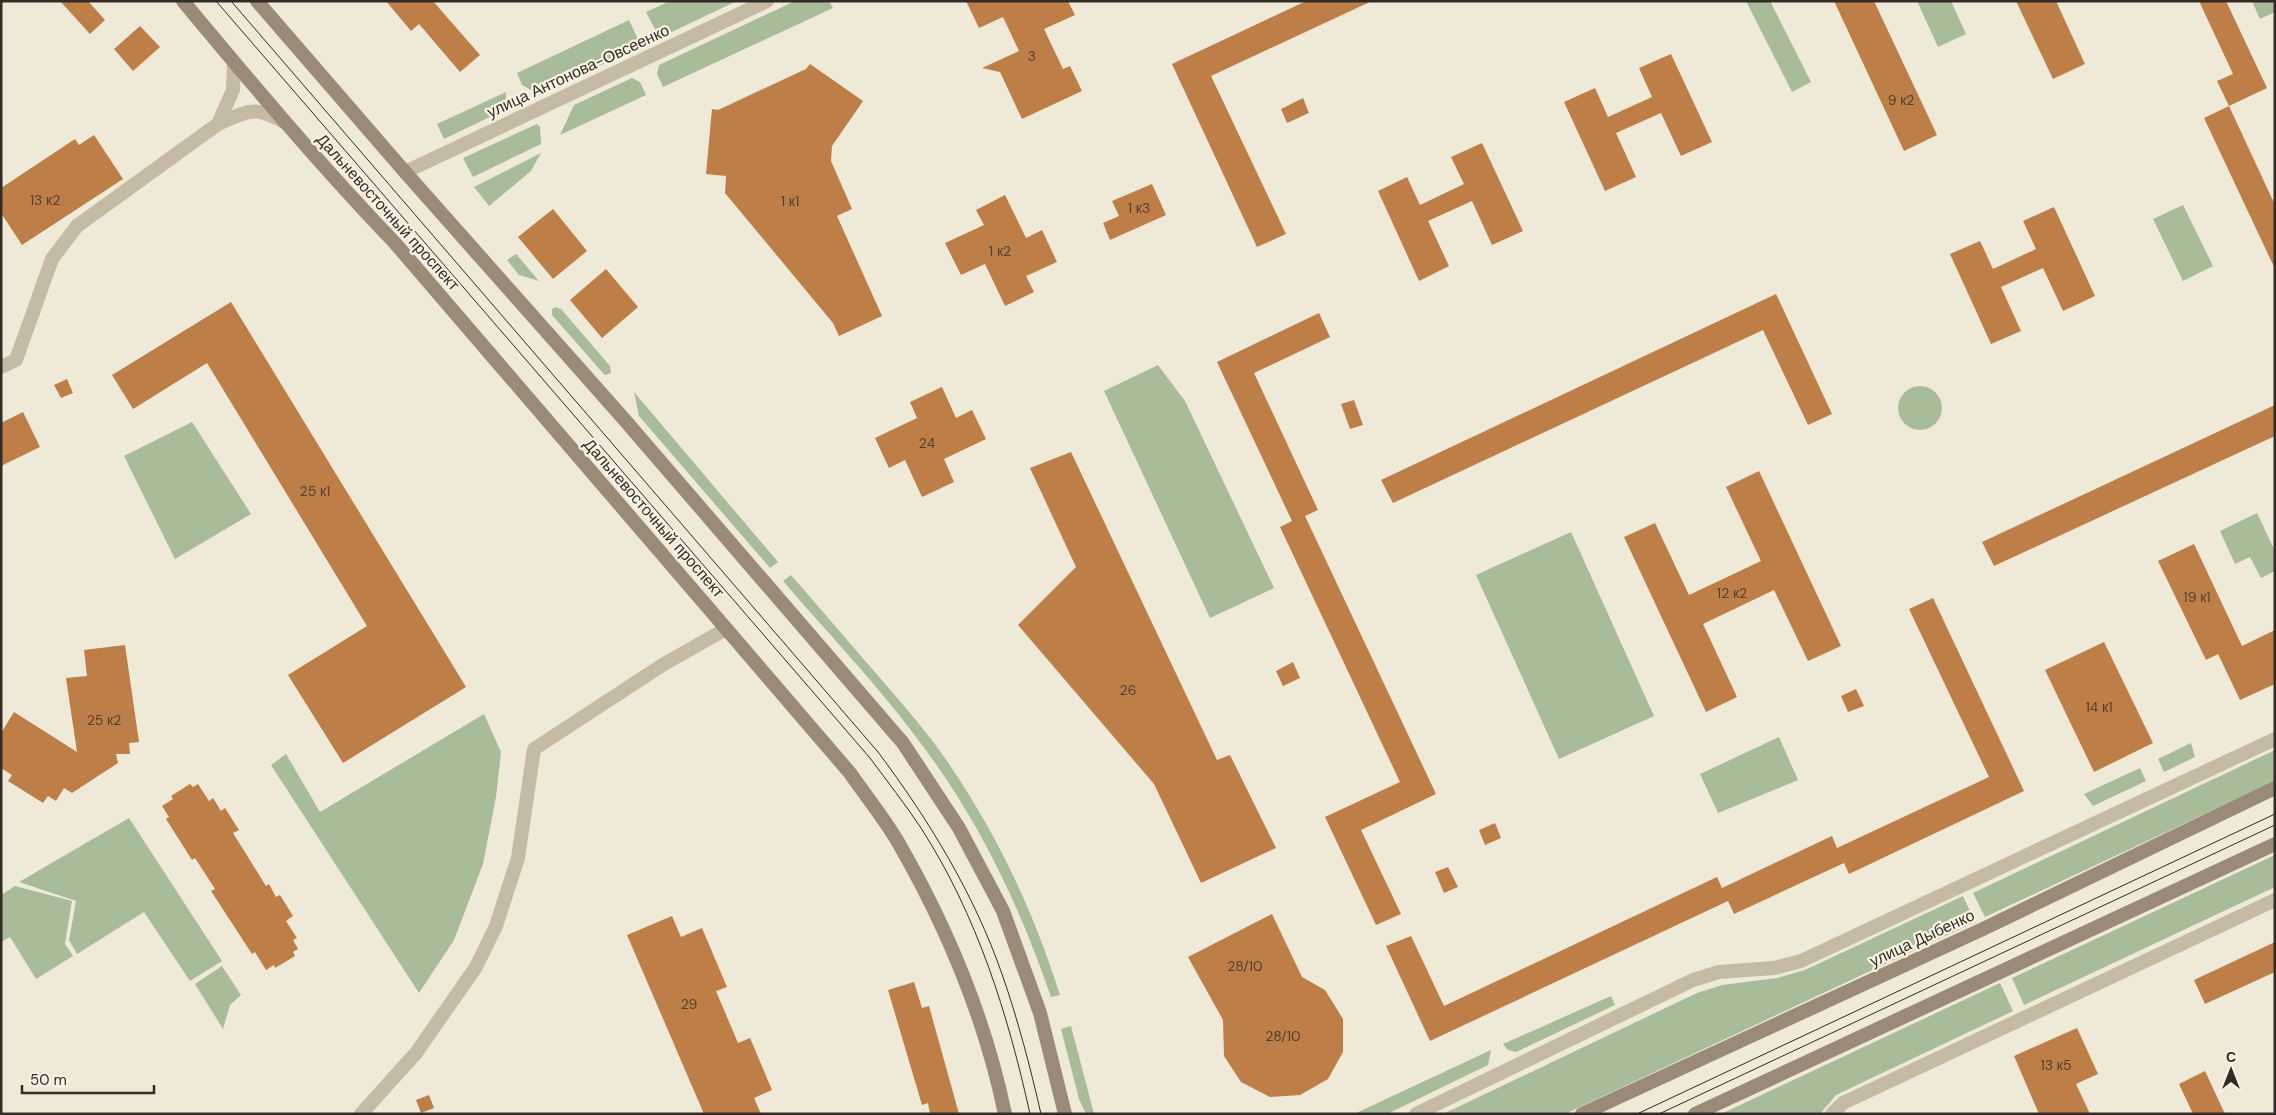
<svg xmlns="http://www.w3.org/2000/svg" width="2276" height="1115" font-family="'DM Sans',sans-serif">
  <style>
    .green { fill: #a9bc9a }
    .building { fill: #bd7e48 }
    .lines { fill: none; stroke-linecap: round; stroke-linejoin: round }
    .minor { stroke: #c5bba5; stroke-width: 14 }
    .secondary { stroke: #998b77; stroke-width: 14 }
    .tram { stroke: #322c26; stroke-width: 1 }
    .labels { text-anchor: middle; dominant-baseline: central; stroke-width: 4.5; stroke-linejoin: round; paint-order: stroke }
    .number-label { font-size: 14px; fill: #55402e }
    .street-label { font-size: 16px; fill: #322c26; stroke: #f7f2e4 }
  </style>
  <rect width="100%" height="100%" fill="#efe9d8"/>
  <path class="green" d="M670,1h67l-74,35 -6,-3 -11,-21z
    M795,1h34l4,7 -170,79 -6,-13 2,-9z
    M1746,1h24l41,81 -19,10z
    M1917,1h34l15,33 -28,13z
    M2252,1h23v11l-15,7z
    M629,20l10,21 -1,7 -100,46 -16,-9 -5,-12z
    M632,78l8,4 6,13 -86,40 14,-30z
    M506,92v8l-6,12 -56,27 -7,-15z
    M537,124l3,3 1,17 -68,33 -10,-19z
    M541,153l-10,18 -42,35 -15,-19z
    M2183,205l30,61 -30,15 -30,-62z
    M516,254l23,27 -20,-6 -12,-15z
    M555,307l6,2 49,57 1,7 -6,2 -3,-3 -50,-57v-6z
    M1158,365l27,36 89,187 -64,30 -106,-227z
    M1898 408a22 22 0 1 1 44 0a22 22 0 1 1-44 0Z
    M634,392l144,170 -8,6 -131,-152z
    M192,422l59,92 -76,45 -51,-103z
    M2257,513l18,38v20l-14,7 -11,-21 -15,7 -15,-33z
    M1571,532l83,184 -95,43 -83,-184z
    M791,575c30,34 59,69 89,103 25,29 50,57 71,89 48,71 83,146 109,228l-9,2c-33,-96 -75,-183 -138,-264 -40,-53 -87,-102 -130,-152z
    M484,714l17,38 -5,45 -13,67 -29,76 -35,53 -148,-228 15,-11 34,58z
    M1779,737l19,43 -80,33 -18,-39z
    M2191,743l4,14 -31,15 -6,-13z
    M2275,750v31l-290,136 -12,-24z
    M2140,768l6,13 -53,25 -9,-12z
    M129,818l93,143 -32,20 -46,-69 -67,42 -8,-14 7,-39 -57,-19z
    M2275,855v32l-251,118 -12,-27z
    M15,886l57,15 -7,43 8,12 -37,23 -26,-42 -9,5v-47z
    M1963,896l12,26 -410,192h-122l254,-121 25,-8 55,-7 28,-8z
    M222,966l19,29 -11,10 -7,24 -28,-45z
    M2000,983l13,28 -177,84 -16,19h-99z
    M1611,996l4,9 -99,47 -8,-2 -5,-6z
    M1071,1026l23,88h-8l-7,-15 -18,-70z
    M1491,1050l-3,15 -101,49h-33z"/>
  <path class="building" d="M60,1h28l17,19 -15,14z
    M386,1h47l47,54 -20,17 -41,-48 -8,7z
    M966,1h102l7,14 -31,14 19,40 7,-3 12,25 -60,28 -22,-47 -18,-4 37,-17 -16,-34 -24,11z
    M1306,1h66l-161,75 75,158 -29,13 -85,-183z
    M1834,1h40l63,134 -33,16z
    M2016,1h40l29,63 -32,15z
    M2199,1h27l41,87 -38,18 -12,-25 16,-7z
    M140,26l20,21 -27,24 -19,-22z
    M1671,54l41,88 -31,14 -20,-43 -45,20 20,44 -31,14 -41,-89 31,-14 13,29 44,-20 -13,-29z
    M810,64l53,37 -31,45 -1,15 21,48 -15,7 45,100 -43,20 -6,-13 -108,-130 1,-17 -20,-2 6,-65 6,1 88,-41z
    M1303,98l6,15 -22,10 -6,-14z
    M2229,106l46,99v64l-71,-151z
    M94,135l29,44 -101,66 -21,-32v-25l74,-49 4,6z
    M1482,143l41,88 -31,14 -20,-44 -44,20 21,45 -30,15 -41,-90 29,-14 13,28 44,-21 -13,-27z
    M1152,184l14,31 -56,25 -7,-17 16,-7 -7,-15z
    M1005,195l21,43 16,-8 15,32 -31,14 8,16 -29,14 -20,-42 -24,11 -16,-32 39,-18 -8,-15z
    M2054,207l41,89 -32,15 -20,-43 -42,19 20,44 -30,13 -41,-90 30,-13 13,28 43,-20 -13,-28z
    M553,209l34,42 -34,28 -35,-42z
    M606,269l32,38 -36,31 -32,-38z
    M1776,294l56,120 -24,11 -45,-95 -370,173 -12,-23z
    M231,302l235,385 -123,76 -55,-88 79,-49 -160,-263 -74,46 -21,-34z
    M1319,313l11,24 -76,36 64,137 -13,6 131,278 -75,36 40,84 -25,11 -51,-108 75,-35 -120,-255 12,-6 -75,-159z
    M67,379l6,14 -12,5 -7,-13z
    M942,387l14,31 16,-8 14,29 -42,20 10,23 -32,15 -17,-37 -16,8 -14,-30 42,-20 -7,-16z
    M1354,400l9,25 -13,4 -9,-25z
    M2275,405v31l-281,130 -12,-24z
    M23,412l17,35 -39,19v-43z
    M1071,452l146,308 13,-5 46,93 -75,35 -47,-99 -136,-159 58,-58 -46,-99z
    M1759,471l82,175 -33,15 -34,-71 -71,34 34,73 -31,15 -82,-175 31,-14 34,72 72,-34 -35,-74z
    M2194,544l48,102 33,-16v54l-35,16 -22,-46 -12,6 -48,-99z
    M1933,598l91,193 -175,83 -5,-11 -110,51 -6,-13 -298,140 -44,-95 25,-10 33,70 273,-129 5,11 110,-52 5,12 152,-71 -80,-168z
    M2104,642l49,101 -59,29 -49,-102z
    M125,645l14,97 -10,1 1,11h-14l2,9 -46,30 -8,-5 -8,13 -8,-5 -5,7 -35,-22 4,-6 -11,-7v-35l13,-21 63,40 -11,-74 21,-2 -3,-26z
    M1293,662l7,16 -17,8 -7,-15z
    M1856,689l8,17 -16,6 -7,-16z
    M190,784l3,3 5,-3 11,17 4,-3 8,13 4,-3 14,22 -6,3 28,45 5,8 3,-2 7,13 4,-2 13,21 -7,5 11,17 -4,2 5,9 -5,3 2,4 -20,12 -1,-3 -8,5 -11,-18 -3,2 -41,-63 4,-2 -20,-31 -3,2 -26,-41 3,-2 -7,-11 11,-7 -2,-3z
    M1495,823l6,15 -16,7 -6,-15z
    M1448,867l10,20 -14,6 -9,-21z
    M1272,914l30,63 23,13 18,29v33l-15,27 -28,16 -30,2 -29,-15 -17,-26 -1,-36 -35,-63z
    M672,916l9,21 21,-9 25,59 -11,4 22,52 12,-5 22,52 -18,8 7,16h-57l-77,-179z
    M2275,942v30l-70,32 -11,-24z
    M914,982l8,26 7,-2 30,108h-29l-2,-11 -6,2 -34,-115z
    M2077,1028l21,46 -22,10 14,30h-51l-25,-58z
    M2205,1071l20,43h-32l-14,-30z
    M429,1095l5,13 -13,5 -5,-13z"/>
  <g class="lines">
    <path class="minor" d="M218,124l15,-34 1,-28
      M405,172l362,-171
      M1,367l15,-7 36,-101 25,-33 141,-102c30,-13 36,-19 66,-2
      M361,1114l55,-61 60,-86 20,-41 22,-68 16,-109 130,-85 62,-35
      M1416,1114l277,-134 26,-8 55,-4 27,-7 474,-222
      M1832,1114l11,-11 432,-203"/>
    <path class="secondary" d="M183,1c69,83 138,165 212,242l455,530c16,23 34,45 48,69 49,85 87,176 107,272
      M257,1l148,171 218,246 280,325 56,85 44,83 37,102 25,101
      M1582,1114l401,-185 292,-141
      M1695,1114l580,-270"/>
    <path class="tram" d="M216,1l654,757c17,23 35,46 51,70 56,87 87,186 109,286
      M231,1l647,751c51,68 96,142 124,222 16,46 28,92 39,140
      M1637,1114l638,-300
      M1659,1114l616,-289"/>
  </g>
  <g class="labels">
    <g class="number-label">
      <text x="1032" y="56">3</text>
      <text x="1901" y="100">9 к2</text>
      <text x="45" y="200">13 к2</text>
      <text x="790" y="201">1 к1</text>
      <text x="1139" y="208">1 к3</text>
      <text x="1000" y="251">1 к2</text>
      <text x="927" y="443">24</text>
      <text x="315" y="491">25 к1</text>
      <text x="1732" y="593">12 к2</text>
      <text x="2197" y="597">19 к1</text>
      <text x="1128" y="690">26</text>
      <text x="2099" y="707">14 к1</text>
      <text x="104" y="720">25 к2</text>
      <text x="1245" y="966">28/10</text>
      <text x="689" y="1004">29</text>
      <text x="1283" y="1036">28/10</text>
      <text x="2056" y="1065">13 к5</text>
    </g>
    <g class="street-label">
      <text transform="translate(578 71) rotate(-25)">улица Антонова-Овсеенко</text>
      <text transform="translate(388 212) rotate(48)">Дальневосточный проспект</text>
      <text transform="translate(654 518) rotate(49)">Дальневосточный проспект</text>
      <text transform="translate(1922 938) rotate(-25)">улица Дыбенко</text>
    </g>
  </g>
  <rect width="2276" height="1115" fill="none" stroke="#322c26" stroke-width="5"/>
  <g transform="translate(2231 1070)" stroke="#f7f2e4" stroke-width="4" paint-order="stroke">
  <path d="M0-4L9 19L0 12L-9 19Z" fill="#322c26"/>
  <text y="-8" font-size="14" font-weight="bold" text-anchor="middle" fill="#322c26">С</text>
  </g>
  <path d="M22 1085v8h132v-8" fill="none" stroke="#322c26" stroke-width="2.5"/>
  <text x="30" y="1085" font-size="15" fill="#322c26" stroke="#f7f2e4" stroke-width="4" paint-order="stroke">50 m</text>
</svg>
